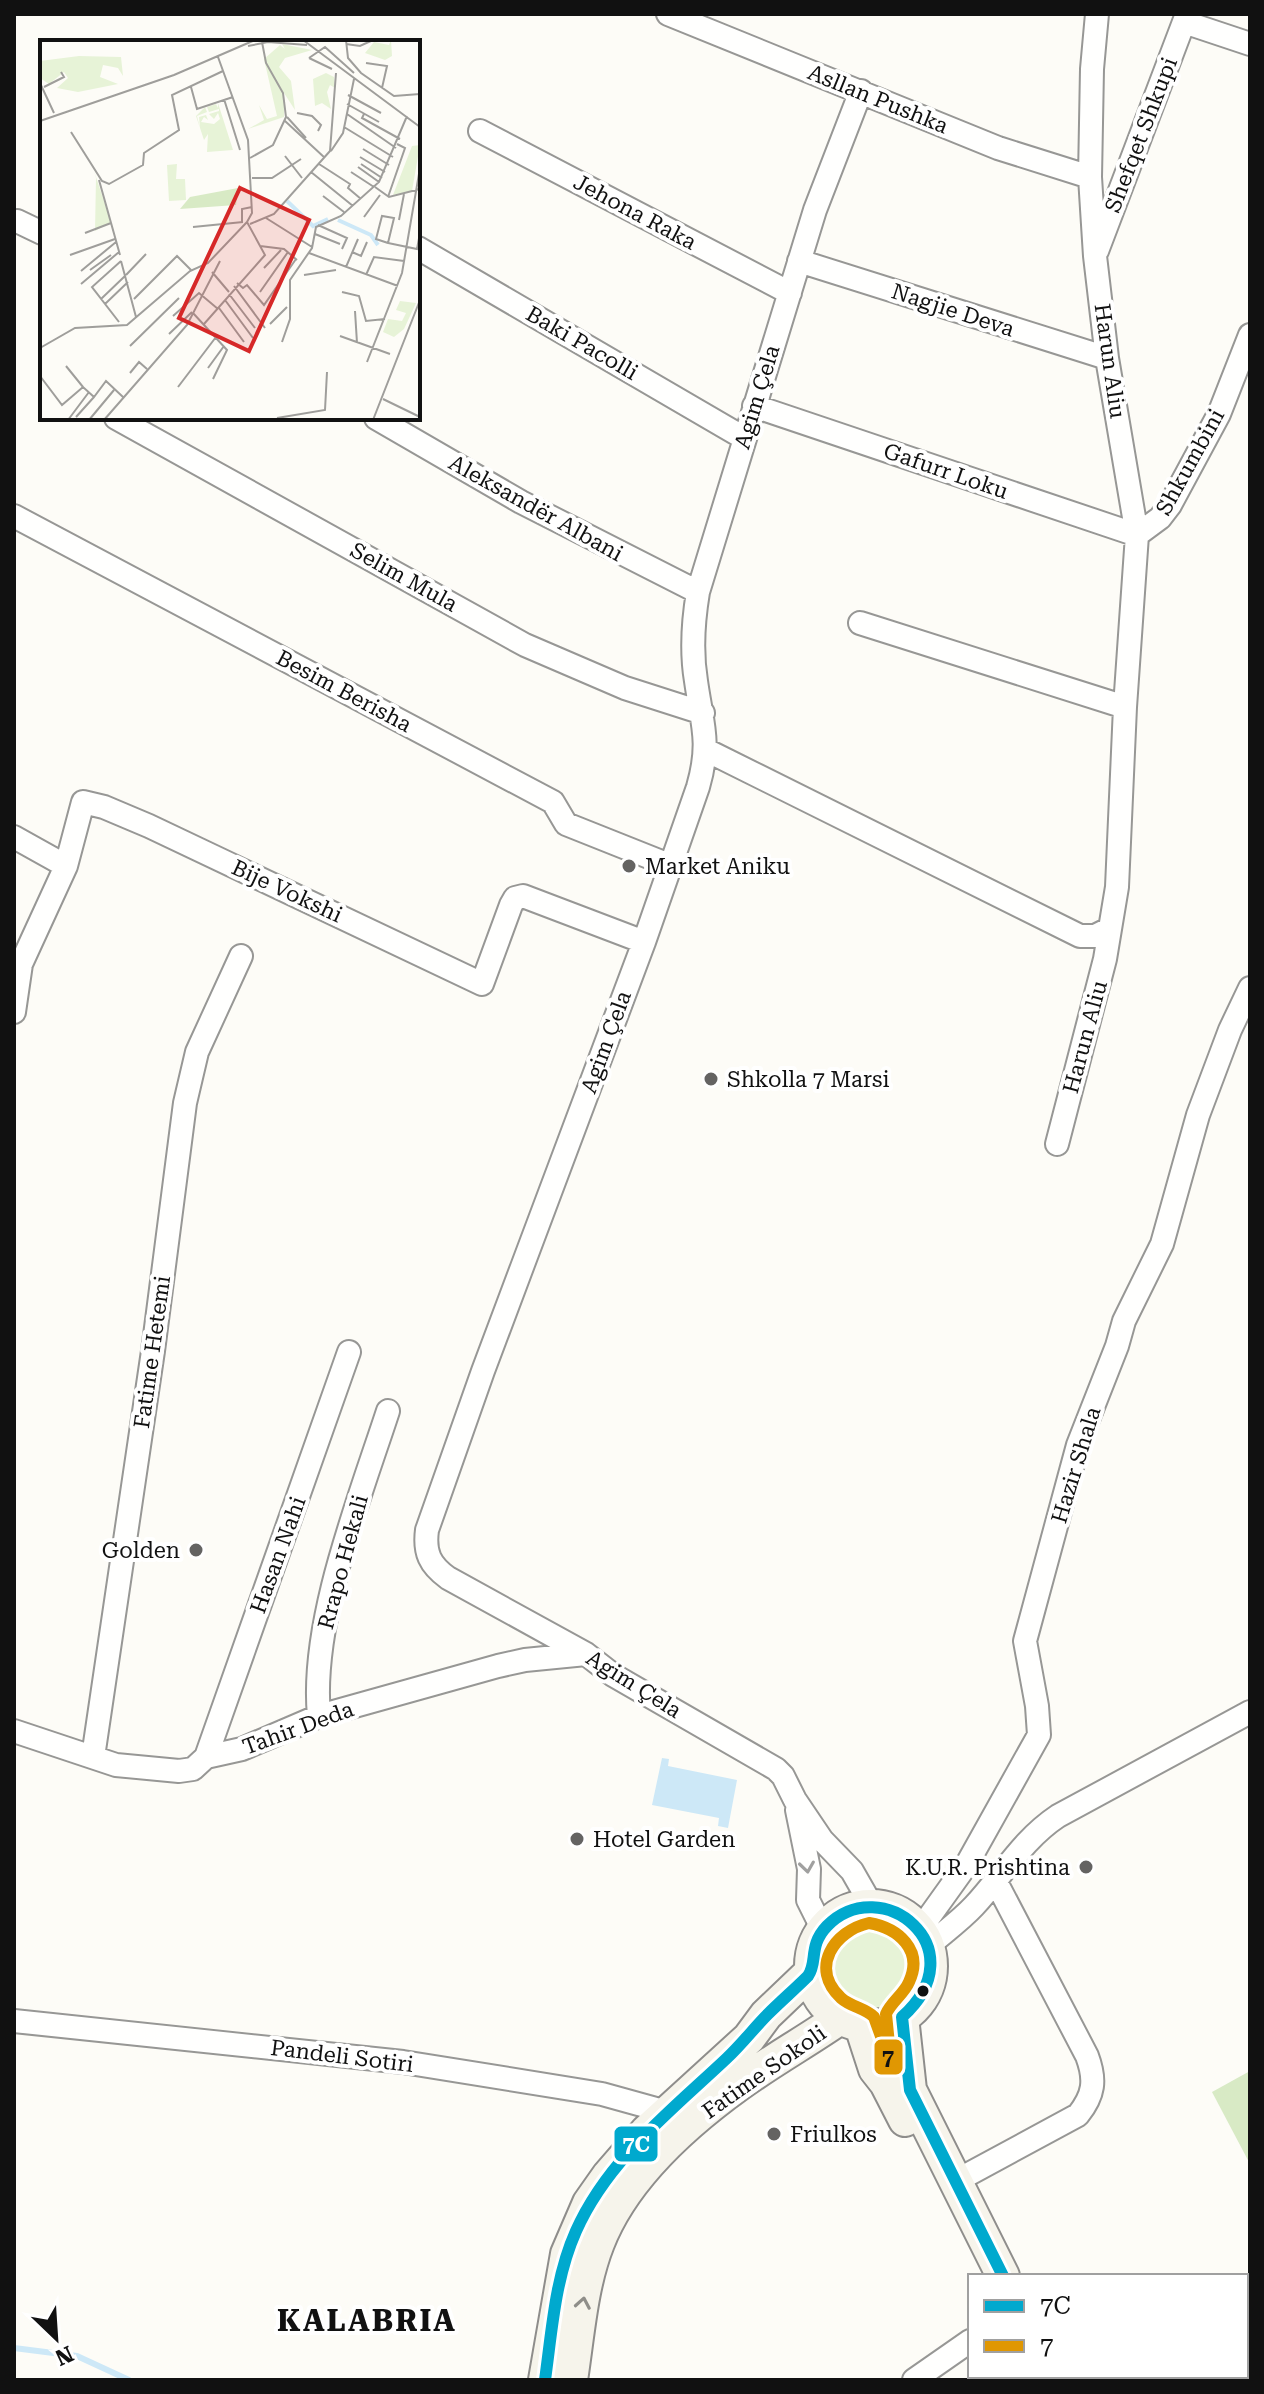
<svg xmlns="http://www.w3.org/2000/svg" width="1264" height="2394" font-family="'Roboto Serif',serif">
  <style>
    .green { fill: #e7f3d7 }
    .forest { fill: #d8eac5 }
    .water { fill: #cde8f7 }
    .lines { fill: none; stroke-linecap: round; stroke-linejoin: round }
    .stream { stroke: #cde8f7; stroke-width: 6 }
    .street-casing { stroke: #979795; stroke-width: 26 }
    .secondary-casing { stroke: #8e8d8b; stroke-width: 36 }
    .street { stroke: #fffffe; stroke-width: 22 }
    .secondary { stroke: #f6f4eb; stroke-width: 32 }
    .bus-1-casing { stroke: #fff; stroke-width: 18 }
    .bus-2-casing { stroke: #fff; stroke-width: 18 }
    .bus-1 { stroke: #00a9ce; stroke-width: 12 }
    .bus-2 { stroke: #e09702; stroke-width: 12 }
    .oneway { stroke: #a0a09f }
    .oneway2 { stroke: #8f8e89 }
    .poi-dot { fill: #646362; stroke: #fff; stroke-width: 3 }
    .bus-dot { fill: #111; stroke: #fff; stroke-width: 3 }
    .labels { text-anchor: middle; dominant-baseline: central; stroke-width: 8; stroke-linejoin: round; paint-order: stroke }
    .street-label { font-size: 22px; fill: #111; stroke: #fff }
    .poi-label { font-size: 22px; fill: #111; stroke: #fff; text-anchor: start }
    .district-label { font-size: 30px; font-weight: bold; letter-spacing: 2px; fill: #111; stroke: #fff }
    .inset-river { fill: none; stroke: #cde8f7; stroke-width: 4 }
    .inset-road { fill: none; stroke: #9f9e9b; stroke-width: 2 }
    .view { fill: #d62828; fill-opacity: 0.15; stroke: #d62828; stroke-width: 4 }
    .inset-edge { fill: none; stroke: #111; stroke-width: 4 }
    .line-badge { stroke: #fff; stroke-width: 3 }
    .badge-label { font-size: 22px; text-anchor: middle; font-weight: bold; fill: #fff }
    .pale-badge-label { font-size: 22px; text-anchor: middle; font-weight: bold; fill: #111 }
  </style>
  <rect width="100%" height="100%" fill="#fdfcf7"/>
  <path class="green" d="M824 1967a47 47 0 1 1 94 0a47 47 0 1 1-94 0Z"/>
  <path class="forest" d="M1250,2071v93l-38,-72z"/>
  <path class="water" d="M662,1758l7,1 -1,7 69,14 -9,48 -10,-2 1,-8 -67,-13z"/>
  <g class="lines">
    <path class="stream" d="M14,2348l63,8 52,24"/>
    <defs>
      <path id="street" d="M668,14l330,134 92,29
        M1184,22l66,22
        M861,91l-46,119 -117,382c-5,30 -7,59 -2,89 6,43 15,61 2,106l-54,155 -161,429 -56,159c-3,23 3,35 21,48l138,76 27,21 163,94 7,7 12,24 27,40 30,31 20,35
        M480,131l310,162
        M17,221l25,12
        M418,248l326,190
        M1097,251l90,-237
        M799,261l308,97
        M754,406l383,129 23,-17 10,-13 49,-91 31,-79
        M116,418l409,227 100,43 78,25
        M376,418l145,84 177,90
        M14,516l539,286 13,22 103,41
        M860,623l265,84
        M706,750l374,186h15l14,-7
        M14,837l52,29
        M14,1012l7,-48 45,-98 17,-64 21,5 45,19 333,158 29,-79 4,-7 8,-2 121,46
        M1057,1144l48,-185 12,-72 8,-180 12,-172 -30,-177 -12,-102 -5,-79 2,-108 5,-55
        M319,1716c-9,-93 40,-216 69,-305
        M14,1731l102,34 63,6 14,-2 13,-12 36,-8 77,-33 179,-50 27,-6 61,-6
        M93,1757l60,-406 32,-248 12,-51 44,-96
        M206,1757l143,-405
        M797,1810l12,59 -1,31 15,30
        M919,1931l48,-67 72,-129 -2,-29 -12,-65 53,-196 39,-99 7,-25 38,-77 36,-129 32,-85 20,-42
        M927,1947c16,-14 33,-26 47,-41 29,-31 48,-66 84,-90l192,-104
        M14,2021l389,41 199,32 65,18
        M956,2181l122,-66c16,-20 18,-35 9,-59l-92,-176
        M914,2380l56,-39"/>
      <path id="secondary" d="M811 1966a60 60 0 1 1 120 0a60 60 0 1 1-120 0Z
        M902,2017l8,73 93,186
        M861,2026l14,43 11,14 19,37
        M1054,2376l2,4
        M545,2380l22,-126 22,-51 19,-27 39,-45 102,-93 17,-23 45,-43
        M571,2380c7,-45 10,-94 27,-137 25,-64 86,-119 140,-158 33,-24 69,-44 102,-67"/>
    </defs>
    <use href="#street" class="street-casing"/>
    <use href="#secondary" class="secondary-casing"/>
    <use href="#street" class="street"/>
    <use href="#secondary" class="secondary"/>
    <defs>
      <path id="bus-1" d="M545,2380c7,-50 10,-102 31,-149 32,-72 95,-120 151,-173 15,-14 27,-30 41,-44 13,-13 27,-25 40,-38 10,-14 0,-30 19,-50 54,-55 152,22 75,91l8,73 93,186"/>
      <path id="bus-2" d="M869,1923c29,5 55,27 40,59 -5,12 -18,20 -23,32l5,50 -17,-47c-9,-9 -23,-10 -33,-19 -32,-30 -7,-67 28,-75z"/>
    </defs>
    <use href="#bus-1" class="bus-1-casing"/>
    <use href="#bus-2" class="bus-2-casing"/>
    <use href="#bus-1" class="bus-1"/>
    <use href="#bus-2" class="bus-2"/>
  </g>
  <defs><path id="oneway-chevron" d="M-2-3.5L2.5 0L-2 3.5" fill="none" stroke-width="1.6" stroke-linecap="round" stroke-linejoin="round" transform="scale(2)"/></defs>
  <use class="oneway" href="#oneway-chevron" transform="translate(807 1867) rotate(82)"/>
  <use class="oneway2" href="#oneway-chevron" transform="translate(583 2303) rotate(-80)"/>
  <g class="poi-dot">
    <circle cx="629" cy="866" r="8"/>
    <circle cx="711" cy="1079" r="8"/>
    <circle cx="196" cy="1550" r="8"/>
    <circle cx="577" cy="1839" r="8"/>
    <circle cx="1086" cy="1867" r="8"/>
    <circle cx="774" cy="2134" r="8"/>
  </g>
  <circle class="bus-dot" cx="923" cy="1991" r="7"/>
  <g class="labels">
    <g class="street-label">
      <text transform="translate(878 99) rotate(22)">Asllan Pushka</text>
      <text transform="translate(1141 135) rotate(-69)">Shefqet Shkupi</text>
      <text transform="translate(635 212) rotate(28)">Jehona Raka</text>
      <text transform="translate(953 310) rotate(18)">Nagjie Deva</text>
      <text transform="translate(582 343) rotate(30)">Baki Pacolli</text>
      <text transform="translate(1110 361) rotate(82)">Harun Aliu</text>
      <text transform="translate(757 397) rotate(-73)">Agim Çela</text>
      <text transform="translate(1190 462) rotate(-61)">Shkumbini</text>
      <text transform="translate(946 471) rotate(19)">Gafurr Loku</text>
      <text transform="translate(536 508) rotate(29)">Aleksandër Albani</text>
      <text transform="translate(404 577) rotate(29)">Selim Mula</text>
      <text transform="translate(344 691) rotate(28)">Besim Berisha</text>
      <text transform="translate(287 891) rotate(25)">Bije Vokshi</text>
      <text transform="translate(1085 1037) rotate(-75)">Harun Aliu</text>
      <text transform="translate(606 1042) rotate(-70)">Agim Çela</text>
      <text transform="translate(152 1352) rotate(-82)">Fatime Hetemi</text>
      <text transform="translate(1076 1465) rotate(-73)">Hazir Shala</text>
      <text transform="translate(278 1555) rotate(-70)">Hasan Nahi</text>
      <text transform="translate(343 1562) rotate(-75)">Rrapo Hekali</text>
      <text transform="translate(634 1684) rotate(32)">Agim Çela</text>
      <text transform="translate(298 1728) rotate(-20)">Tahir Deda</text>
      <text transform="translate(342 2056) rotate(7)">Pandeli Sotiri</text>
      <text transform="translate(764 2072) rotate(-35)">Fatime Sokoli</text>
    </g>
    <g class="poi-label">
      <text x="645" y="866">Market Aniku</text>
      <text x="727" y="1079">Shkolla 7 Marsi</text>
      <text x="180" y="1550" text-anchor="end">Golden</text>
      <text x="593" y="1839">Hotel Garden</text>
      <text x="1070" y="1867" text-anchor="end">K.U.R. Prishtina</text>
      <text x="790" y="2134">Friulkos</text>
    </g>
    <g class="district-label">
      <text x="367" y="2320">KALABRIA</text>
    </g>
  </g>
  <g transform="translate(40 40)">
    <rect width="380" height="380" fill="#fdfcf7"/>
    <path d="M351,0l1,16 -7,4 -20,-7 9,-11 15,3zM242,4l30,6 -27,8 -6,9 12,14 4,29 -11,-17v24l-36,12 16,-9 -5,-15 8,14 10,-3 -13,-57 16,-14 5,4zM39,16l42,1 2,19 -5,-8 -15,-3 -3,12 18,7 -40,8 -21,-4 11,-10 -4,-6 -15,12 -9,-6v-17zM286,33l8,4 1,11 -5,-3 -3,7 4,17 -9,-6 -7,3 -2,-27zM178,63l15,47 -26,2 1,-18 -4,6 -8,-24 9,-9 2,5 -10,4 3,12 -1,-11 7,-2 2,5 -4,-3 -3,5 13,2 6,-5 -2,-6 -4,6 -5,-5 10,-3v-2l-10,3 -2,-5 9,-3 2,4zM380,105l-8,46 -19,4 19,-49zM137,124l-1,15h9l1,21 -17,1 -2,-36zM54,131l17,51 -16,9 1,-53zM360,261l16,2 -12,26 -10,8 -11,-5 5,-13 14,2 4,-8 -10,-3z" fill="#e7f3d7"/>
    <path d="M198,148l-2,17 -56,4 10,-12z" fill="#d8eac5"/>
    <path class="inset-river" d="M247,161l26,25 15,-7M298,180l33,15 7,10"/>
    <path class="inset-road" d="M263,0l117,87M306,0l2,18 13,15 33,23 26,-2M306,4l14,2 13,-6M208,6l20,-4 39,3M269,18l16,-11 29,26M269,18l23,11M326,23l21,3 -5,22M0,43l14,30M4,47l20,-10 -3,-5M151,47l6,22 36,-12M308,55l33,18M184,59l16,51M307,64l32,18M257,73l15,3 9,9 -3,6M307,74l49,34M324,74l-2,4 38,21M247,77l19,21M0,81l134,-46 81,-35M245,81l40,37M304,87l49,30M31,92l31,49 7,3 34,-19 1,-12 35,-23 -7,-35 51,-24M323,109l26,16M291,111l12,-18 11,-54M245,116l17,22M320,117l25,15M210,118l23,-13 13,-28 -3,-24 -17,-30 -4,-21M279,124l31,20 -2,4 13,11M321,124l21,14M318,127l21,15M271,132l42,34M311,132l23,15M212,138h20l29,-19M59,140l21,75M335,147l14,10 31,-8M283,156l21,16M348,157l17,-49 -8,-4M324,177l16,-22M226,178l46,29M359,180l5,-26M202,183v-14l10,-2M210,184l24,-10 56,-63 6,-78M278,185l29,13 -5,11M153,187l50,-5M45,193l26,-10M275,194l25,10M348,203l-12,-4 6,-23 12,2 -6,25 29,6 3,-16M220,206l24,3 13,11M312,212l9,4 6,-14M269,213l89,33M30,215l45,-16M81,221l15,56M306,227l12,-28M224,228l17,-18M50,230l21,-15M41,231l35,-29M172,232l17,20M86,235l20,-21M264,235l32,-5M326,235l8,-18 30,4M197,243l6,5 4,-3 17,20 32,-46M41,244l38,-32M194,246l31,42M220,252l28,-40M302,252l17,4 7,25 19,-2M189,254l26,34M61,259l24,-23M94,259l43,-43 14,14M185,260l28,38M65,264l23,-22M179,268l25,34M315,271l2,32M153,273l34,37 -14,29M133,276l26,-23 19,16M79,282l-27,-35 29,-26M164,284l61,-69 -18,-33 5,-9 -4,-73 -30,-83M230,284l17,-17M129,294l23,-22M300,296l50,18M242,302l8,-23v-39l22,-32 4,-21 25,-11 38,-34 28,-66M90,306l49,-48M0,308l35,-20 52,-3 63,-54 18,-8 39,-41M327,322l35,-89 18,-105M26,326l17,21M168,328l16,-22M90,333l9,-11 8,7M0,336l22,29 21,-18 11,10 12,-16 17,16M138,347l38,-50M343,359l37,18M36,377l18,-20M237,378l48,-8 2,-38M28,380l21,-28M49,380l25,-30M64,380l83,-95 33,-64M333,380l47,-120"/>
    <path class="view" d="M200,148l69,32 -60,131 -70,-33z"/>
    <rect width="380" height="380" class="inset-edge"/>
  </g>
  <g class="line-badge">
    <rect x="873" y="2038" width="31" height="38" rx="8" fill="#e09702"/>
    <rect x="613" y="2125" width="46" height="38" rx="8" fill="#00a9ce"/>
  </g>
  <g class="badge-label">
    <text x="636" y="2152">7C</text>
  </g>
  <g class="pale-badge-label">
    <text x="888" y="2065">7</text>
  </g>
  <rect width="1264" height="2394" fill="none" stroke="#111111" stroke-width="32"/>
  <rect x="968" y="2274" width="280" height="104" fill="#ffffff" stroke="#a0a0a0" stroke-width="2"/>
  <rect x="984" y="2300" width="40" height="12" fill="#00a9ce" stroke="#a0a0a0" stroke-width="2"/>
  <text x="1040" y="2314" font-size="24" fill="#111111">7C</text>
  <rect x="984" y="2340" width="40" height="12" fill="#e09702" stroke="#a0a0a0" stroke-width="2"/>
  <text x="1040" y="2354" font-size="24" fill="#111111">7</text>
  <g transform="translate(56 2338) rotate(155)" stroke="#ffffff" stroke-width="6" paint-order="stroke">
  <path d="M0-6L14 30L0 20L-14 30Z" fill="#111111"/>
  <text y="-12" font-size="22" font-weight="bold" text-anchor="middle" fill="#111111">N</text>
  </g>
</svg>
